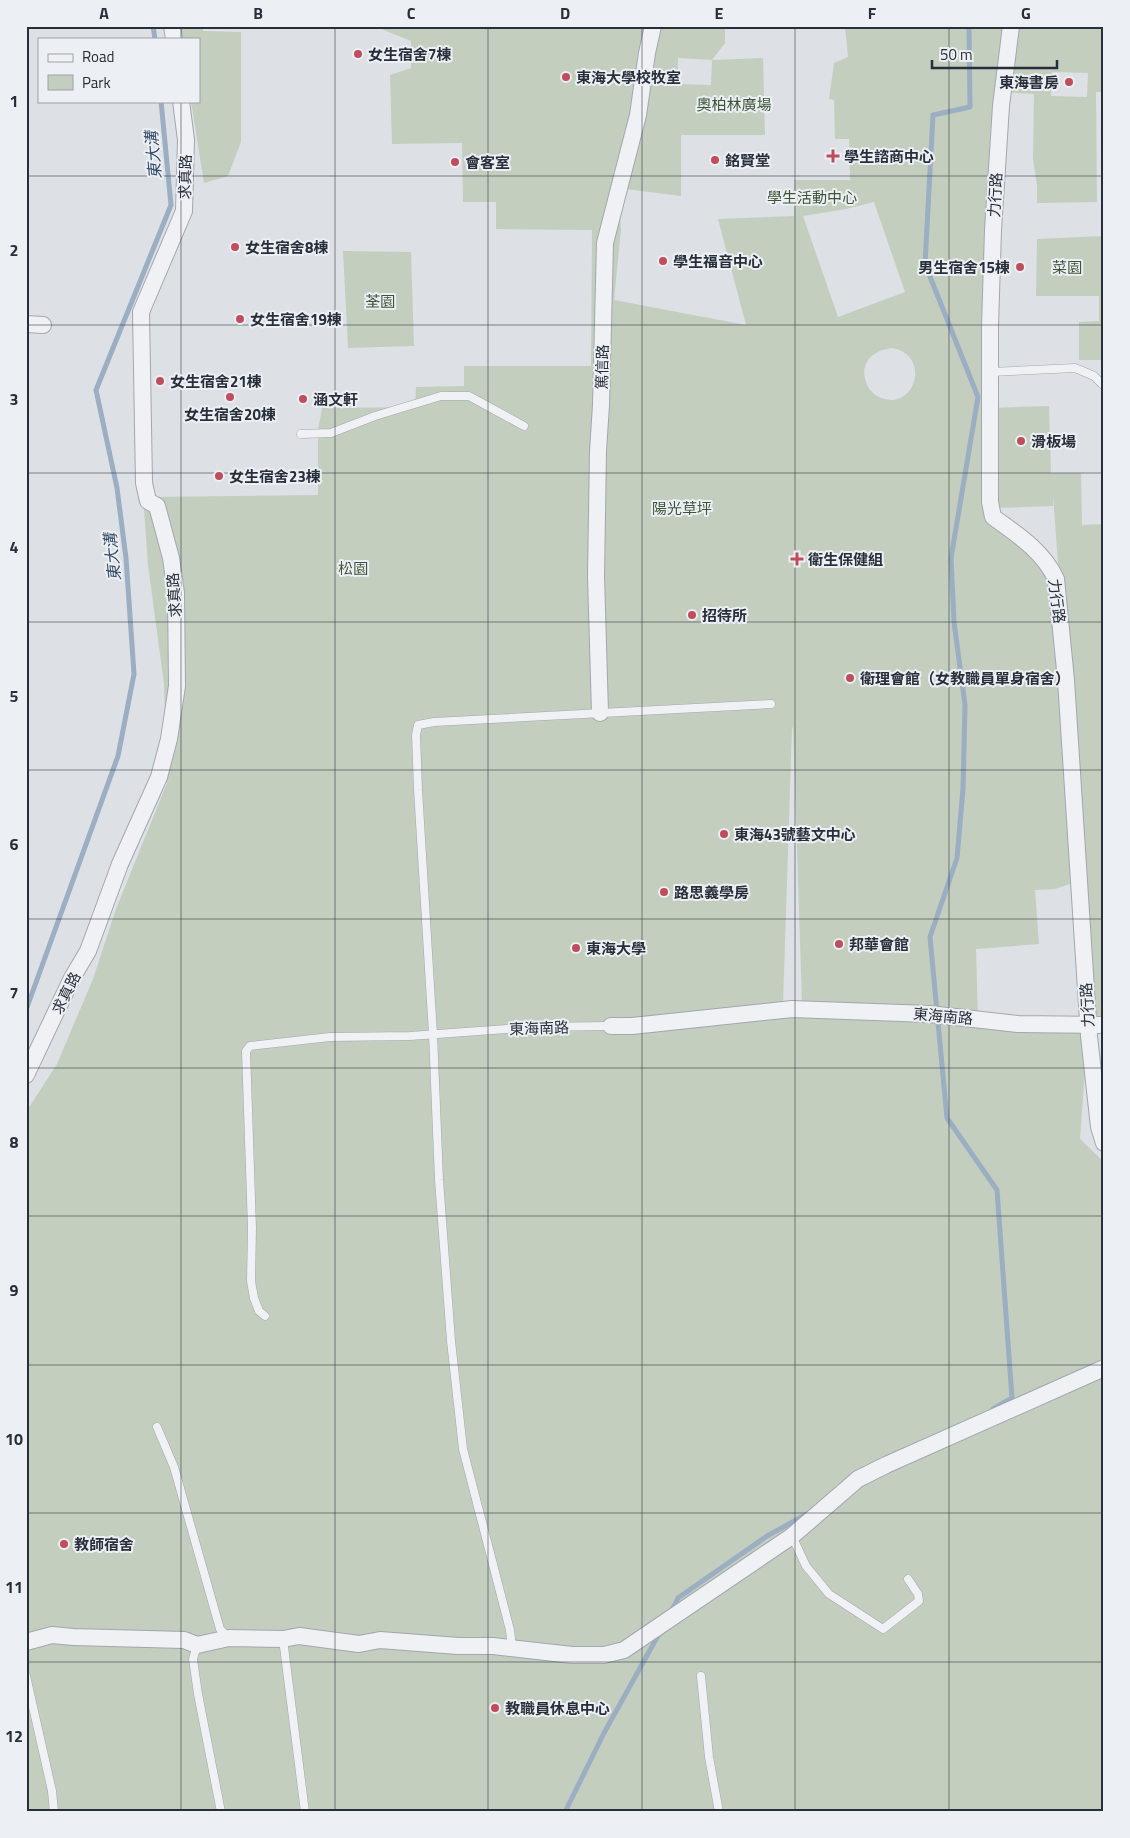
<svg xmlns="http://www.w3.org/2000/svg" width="1130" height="1838" font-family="'Titillium Web','Noto Sans TC',sans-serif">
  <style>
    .green { fill: #c3cebf; fill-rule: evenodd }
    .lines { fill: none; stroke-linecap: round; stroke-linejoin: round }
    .stream { stroke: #9baec2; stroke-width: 5 }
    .service-casing { stroke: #a3a7ae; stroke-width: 9 }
    .minor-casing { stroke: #a3a7ae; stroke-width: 18 }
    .service { stroke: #eff1f4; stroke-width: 8 }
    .minor { stroke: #eff1f4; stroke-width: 16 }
    .grid { fill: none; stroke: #282f3a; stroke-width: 1; stroke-opacity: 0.55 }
    .poi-dot { fill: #c04d5e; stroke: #eceff3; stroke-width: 2 }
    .labels { text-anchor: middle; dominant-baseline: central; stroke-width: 4; stroke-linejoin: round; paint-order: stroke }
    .poi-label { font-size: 15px; font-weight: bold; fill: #282f3a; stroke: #eceff3; text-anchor: start }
    .park-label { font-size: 15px; fill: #3c5437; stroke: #eceff3 }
    .street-label { font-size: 15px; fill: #282f3a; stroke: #eceff3 }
    .water-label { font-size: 16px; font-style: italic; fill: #364d6a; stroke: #eceff3 }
    .neatline { fill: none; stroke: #282f3a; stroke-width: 2 }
    .grid-label { font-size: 16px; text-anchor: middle; font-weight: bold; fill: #282f3a }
  </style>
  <rect width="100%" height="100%" fill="#dde0e5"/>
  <path class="green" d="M180,26h23v5l38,1v110l-13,34 -24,7 -13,-82h8v-62h-17z
    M374,26h351v17l-13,17 51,-2 2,77h-84v61l-63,-8 3,42 -7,70 132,25 -28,-106 76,-3v-36h56l-1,-41h-14l-1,-39 -5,-1 5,-36 14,-6 -3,-31h259v66h-8l1,110 -60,1v-18l-4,-26 1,-65 -32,-2 -12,316 59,-2 2,67h30l1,52 22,-1v500l-16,2 -8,113 24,23v650h-1078v-700l31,-48 36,-85 23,-70 51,-126 -3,-99 -16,-119 -5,-70 6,2 169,-2v-65l4,-22 93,-1 1,-20 48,-1v-20h127l1,-136 -96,-1v-27h-33l-1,-59 -70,1 -2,-69 21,-7v-27zM678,58l34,2 -1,25 -33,-1zM1052,72l36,1 -1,24 -36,-1zM874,202l31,90 -67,25 -35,-101 43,-7zM892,348c40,7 23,63 -11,50 -7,-3 -13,-9 -15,-16 -7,-20 8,-32 26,-34zM1053,495l10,138 -5,-44 -22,-31 -41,-50 58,-2zM793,727l9,276 -19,1 9,-276zM1081,880l7,145 -110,-6 -2,-70 63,-5 -4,-54 20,-1z
    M1104,236v124h-25v-38l20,-1v-25h-63l1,-57z
    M343,251l68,1 3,94 -66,2z"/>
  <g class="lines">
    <path class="stream" d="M153,26l2,13
      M969,26l1,81 -37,8 -8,149 53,133 -27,161 3,64 11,83 -2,84 -6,69 -27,79 17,181 50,72 15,208 -19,11
      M26,1010l92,-254 16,-82 -8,-116 -9,-70 -21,-98 75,-185 -10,-104
      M671,1612l7,-14 89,-62 40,-22
      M565,1812l39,-79 56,-101"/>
    <defs>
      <path id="service" d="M990,372l85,-4 19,8 8,8h2
        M301,434l30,-1 44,-17 66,-20h28l55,30
        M265,1316l-6,-5 -5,-13 -3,-17 1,-53 -6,-177 4,-5 80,-9 80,-1 126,-9 75,-1
        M157,1427l17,40 46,162 8,8
        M792,1536l14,30 23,28 54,35 36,-28 -1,-7 -10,-15
        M283,1639l22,173
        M197,1645l-4,14 5,35 23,118
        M512,1648l-2,-18 -47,-181 -12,-108 -12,-161 -6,-146 -15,-244 -2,-55 2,-10 16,-3 337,-18
        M26,1676l26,115 2,21
        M701,1676l8,81 10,55"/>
      <path id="minor" d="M172,26l2,13
        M1011,26l-10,80 -8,124 -3,97v175l3,15c25,18 50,34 63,62l10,101 23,356 10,91 5,16
        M26,324l17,1
        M600,713l-4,-137 2,-125 3,-46 4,-162 33,-128 9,-62 6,-27
        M611,1026h21l160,-17 137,5 89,10 86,1
        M26,1075l46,-97 16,-27 32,-87 39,-87 10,-38 8,-53 -1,-93 -5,-35 -14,-52 -9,-5 -4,-18 -3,-171 43,-101 2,-71 -5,-39
        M26,1642l26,-7 21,2 111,3 13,5 32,-7 54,1 16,-3 60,8 21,-4 78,6h35l79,9h32l20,-5 168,-114 66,-57 28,-14 218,-97"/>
    </defs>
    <use href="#service" class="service-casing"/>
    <use href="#minor" class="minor-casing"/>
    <use href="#service" class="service"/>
    <use href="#minor" class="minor"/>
  </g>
  <path class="grid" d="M181,26v13M335,26v1786M488,26v1786M642,26v1786M795,26v1786M949,26v1786M181,101v1711M26,176h1078M26,325h1078M26,473h1078M26,622h1078M26,770h1078M26,919h1078M26,1068h1078M26,1216h1078M26,1365h1078M26,1513h1078M26,1662h1078"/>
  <g class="poi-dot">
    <circle cx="358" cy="54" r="5"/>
    <circle cx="566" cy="77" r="5"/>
    <circle cx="1069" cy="82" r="5"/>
    <path d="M830.5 148.5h5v5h5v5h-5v5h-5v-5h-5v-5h5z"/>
    <circle cx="715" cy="160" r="5"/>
    <circle cx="455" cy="162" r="5"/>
    <circle cx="235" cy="247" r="5"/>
    <circle cx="663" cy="261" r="5"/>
    <circle cx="1020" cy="267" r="5"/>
    <circle cx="240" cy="319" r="5"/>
    <circle cx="160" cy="381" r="5"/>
    <circle cx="230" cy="397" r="5"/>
    <circle cx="303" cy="399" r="5"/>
    <circle cx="1021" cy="441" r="5"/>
    <circle cx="219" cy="476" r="5"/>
    <path d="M794.5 551.5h5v5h5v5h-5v5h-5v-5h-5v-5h5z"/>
    <circle cx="692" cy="615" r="5"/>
    <circle cx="850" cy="678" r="5"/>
    <circle cx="724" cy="834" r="5"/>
    <circle cx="664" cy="892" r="5"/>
    <circle cx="839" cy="944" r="5"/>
    <circle cx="576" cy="948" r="5"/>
    <circle cx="64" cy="1544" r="5"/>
    <circle cx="495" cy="1708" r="5"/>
  </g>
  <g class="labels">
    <g class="poi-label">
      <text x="368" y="54">女生宿舍7棟</text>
      <text x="576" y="77">東海大學校牧室</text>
      <text x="1059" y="82" text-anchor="end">東海書房</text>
      <text x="844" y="156">學生諮商中心</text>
      <text x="725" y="160">銘賢堂</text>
      <text x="465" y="162">會客室</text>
      <text x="245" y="247">女生宿舍8棟</text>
      <text x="673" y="261">學生福音中心</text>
      <text x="1010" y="267" text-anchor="end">男生宿舍15棟</text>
      <text x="250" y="319">女生宿舍19棟</text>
      <text x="170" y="381">女生宿舍21棟</text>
      <text x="313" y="399">涵文軒</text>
      <text x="230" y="414" text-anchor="middle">女生宿舍20棟</text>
      <text x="1031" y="441">滑板場</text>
      <text x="229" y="476">女生宿舍23棟</text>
      <text x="808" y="559">衛生保健組</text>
      <text x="702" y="615">招待所</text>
      <text x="860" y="678">衛理會館（女教職員單身宿舍）</text>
      <text x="734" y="834">東海43號藝文中心</text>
      <text x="674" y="892">路思義學房</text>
      <text x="849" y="944">邦華會館</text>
      <text x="586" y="948">東海大學</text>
      <text x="74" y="1544">教師宿舍</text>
      <text x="505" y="1708">教職員休息中心</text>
    </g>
    <g class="park-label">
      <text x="734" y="104">奧柏林廣場</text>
      <text x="812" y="197">學生活動中心</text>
      <text x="1067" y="267">菜園</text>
      <text x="380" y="301">荃園</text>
      <text x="682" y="508">陽光草坪</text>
      <text x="353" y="568">松園</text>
    </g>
    <g class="street-label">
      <text transform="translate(185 177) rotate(-89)">求真路</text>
      <text transform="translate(995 195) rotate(-87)">力行路</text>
      <text transform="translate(602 367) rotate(-89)">篤信路</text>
      <text transform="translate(174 595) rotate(-94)">求真路</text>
      <text transform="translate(1057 601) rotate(82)">力行路</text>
      <text transform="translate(66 993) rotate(-63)">求真路</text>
      <text transform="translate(1087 1005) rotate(-93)">力行路</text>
      <text transform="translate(943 1016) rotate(5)">東海南路</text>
      <text transform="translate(539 1028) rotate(-2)">東海南路</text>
    </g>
    <g class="water-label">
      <text transform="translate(153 155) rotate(-95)">東大溝</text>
      <text transform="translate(112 557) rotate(-96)">東大溝</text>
    </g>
  </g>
  <rect width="1130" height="1838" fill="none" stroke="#eceff3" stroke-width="55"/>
  <rect x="38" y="38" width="162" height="65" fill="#eceff3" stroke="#9ea2a9"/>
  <rect x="48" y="54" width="25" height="8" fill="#eff1f4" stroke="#9ea2a9"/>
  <text x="82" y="62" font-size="15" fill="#282f3a">Road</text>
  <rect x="48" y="75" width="25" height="15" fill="#c3cebf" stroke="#9ea2a9"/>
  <text x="82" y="88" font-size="15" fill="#282f3a">Park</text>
  <path d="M932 60v8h125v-8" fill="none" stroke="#282f3a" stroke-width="2.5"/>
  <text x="940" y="60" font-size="15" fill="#282f3a" stroke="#eceff3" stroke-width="4" paint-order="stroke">50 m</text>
  <rect x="28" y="28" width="1074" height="1782" class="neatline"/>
  <g class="grid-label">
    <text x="104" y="19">A</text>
    <text x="258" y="19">B</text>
    <text x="411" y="19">C</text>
    <text x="565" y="19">D</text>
    <text x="719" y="19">E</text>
    <text x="872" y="19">F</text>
    <text x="1026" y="19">G</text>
    <text x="14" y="107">1</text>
    <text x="14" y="256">2</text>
    <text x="14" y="405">3</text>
    <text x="14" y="553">4</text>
    <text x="14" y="702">5</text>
    <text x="14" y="850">6</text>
    <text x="14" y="999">7</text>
    <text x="14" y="1148">8</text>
    <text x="14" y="1296">9</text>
    <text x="14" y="1445">10</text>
    <text x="14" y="1593">11</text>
    <text x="14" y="1742">12</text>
  </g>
</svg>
